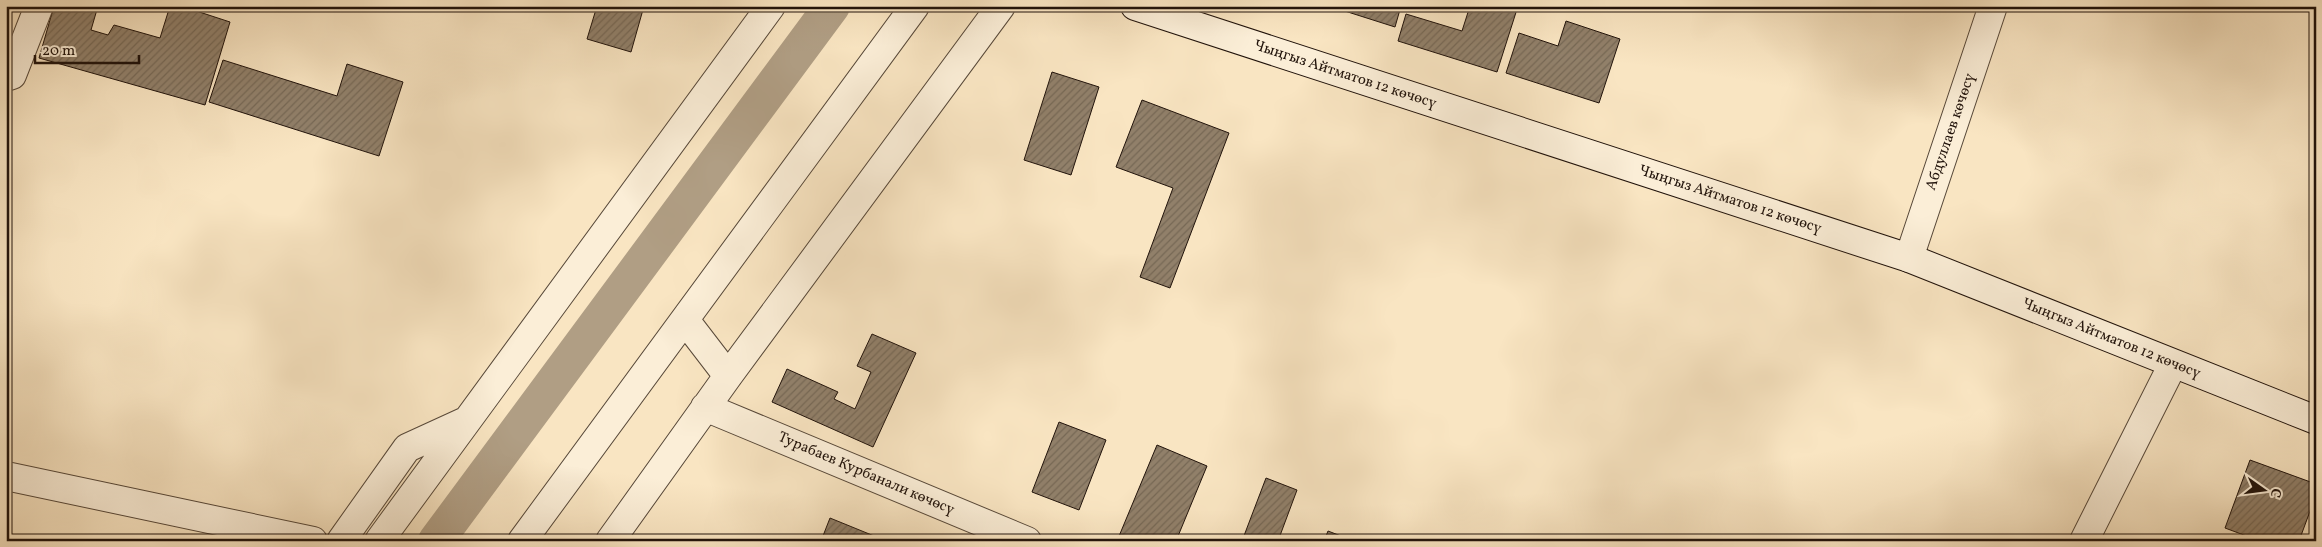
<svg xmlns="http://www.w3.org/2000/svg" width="2322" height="547" font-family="Vollkorn,serif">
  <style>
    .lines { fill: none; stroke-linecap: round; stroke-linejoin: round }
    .canal { stroke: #b09e84; stroke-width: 36 }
    .building { fill: url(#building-hatch); stroke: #21130b }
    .street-casing { stroke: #574839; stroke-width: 30 }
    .secondary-casing { stroke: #21130b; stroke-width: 30 }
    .street { stroke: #fbeed7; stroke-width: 28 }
    .secondary { stroke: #fbeed7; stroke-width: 28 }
    .labels { text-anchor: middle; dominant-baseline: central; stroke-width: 4; stroke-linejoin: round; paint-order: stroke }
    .street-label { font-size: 15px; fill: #21130b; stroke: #fbeed7 }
  </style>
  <defs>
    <pattern id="building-hatch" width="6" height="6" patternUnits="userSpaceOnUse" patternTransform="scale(1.25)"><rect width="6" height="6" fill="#91806a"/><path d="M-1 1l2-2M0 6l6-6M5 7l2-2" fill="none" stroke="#766855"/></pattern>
  </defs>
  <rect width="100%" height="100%" fill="#f9e5c2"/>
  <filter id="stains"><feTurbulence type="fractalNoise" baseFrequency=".004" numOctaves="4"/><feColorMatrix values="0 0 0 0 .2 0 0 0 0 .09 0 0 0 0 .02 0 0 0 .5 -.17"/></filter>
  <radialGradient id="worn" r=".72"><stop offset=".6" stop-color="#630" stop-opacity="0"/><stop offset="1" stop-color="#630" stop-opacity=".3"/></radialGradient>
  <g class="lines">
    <path class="canal" d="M436,541l396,-535"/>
  </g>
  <path class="building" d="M54,6h44l-7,24 17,5 6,-10 46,13 10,-32h11l49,16 -25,83 -166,-47z
    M597,6h47l-13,46 -44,-13z
    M1329,6h72l-6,21z
    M1470,6h48l-21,66 -99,-31 8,-27 56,17z
    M1566,21l54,18 -21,64 -93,-30 13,-40 39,13z
    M223,60l114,36 10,-32 56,18 -24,74 -170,-54z
    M1052,72l47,15 -28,88 -47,-15z
    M1142,100l87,33 -59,155 -30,-11 33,-89 -57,-21z
    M872,334l44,19 -43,94 -101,-45 15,-33 51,23 -4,7 21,10 16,-37 -14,-6z
    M1059,422l47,18 -27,70 -47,-18z
    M1157,445l50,21 -31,75h-59z
    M2250,460l66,24v11l-17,46h-39l-35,-13z
    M1266,478l31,12 -19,51h-36z
    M830,518l54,22 -1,1h-62z
    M1328,531l26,10h-30z"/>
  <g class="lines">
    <defs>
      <path id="street" d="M6,77l6,-2 27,-69
        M1909,258l84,-252
        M685,320l43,56
        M705,407l322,134
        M6,476l307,65
        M341,541l66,-93 59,-27
        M379,541l392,-535
        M522,541l393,-535
        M610,541l118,-165 273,-370
        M2084,541l89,-177"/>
      <path id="secondary" d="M1135,6l774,252 407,162"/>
    </defs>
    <use href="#street" class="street-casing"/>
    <use href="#secondary" class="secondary-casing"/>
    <use href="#street" class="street"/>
    <use href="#secondary" class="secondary"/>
  </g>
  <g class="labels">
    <g class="street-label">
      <text transform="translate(1345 75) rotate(18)">Чыңгыз Айтматов 12 көчөсү</text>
      <text transform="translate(1951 132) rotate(-71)">Абдуллаев көчөсү</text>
      <text transform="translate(1730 200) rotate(18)">Чыңгыз Айтматов 12 көчөсү</text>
      <text transform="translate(2111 339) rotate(22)">Чыңгыз Айтматов 12 көчөсү</text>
      <text transform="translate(866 474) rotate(23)">Турабаев Курбанали көчөсү</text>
    </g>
  </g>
  <rect width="2322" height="547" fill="none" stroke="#f9e5c2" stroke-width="25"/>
  <rect x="8" y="8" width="2307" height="532" fill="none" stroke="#21130b" stroke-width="2.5"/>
  <rect x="12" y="12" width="2297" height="522" fill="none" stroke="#21130b"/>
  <g transform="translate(2264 490) rotate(104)" stroke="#fbeed7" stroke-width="4" paint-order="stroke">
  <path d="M0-4L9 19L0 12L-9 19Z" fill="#21130b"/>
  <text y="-8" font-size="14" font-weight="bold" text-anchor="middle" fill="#21130b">С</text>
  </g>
  <path d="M35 55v8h104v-8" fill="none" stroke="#21130b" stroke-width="2.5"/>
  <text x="42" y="55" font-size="15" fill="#21130b" stroke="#fbeed7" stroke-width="4" paint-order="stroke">20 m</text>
  <rect width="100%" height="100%" filter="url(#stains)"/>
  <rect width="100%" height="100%" fill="url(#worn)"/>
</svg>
